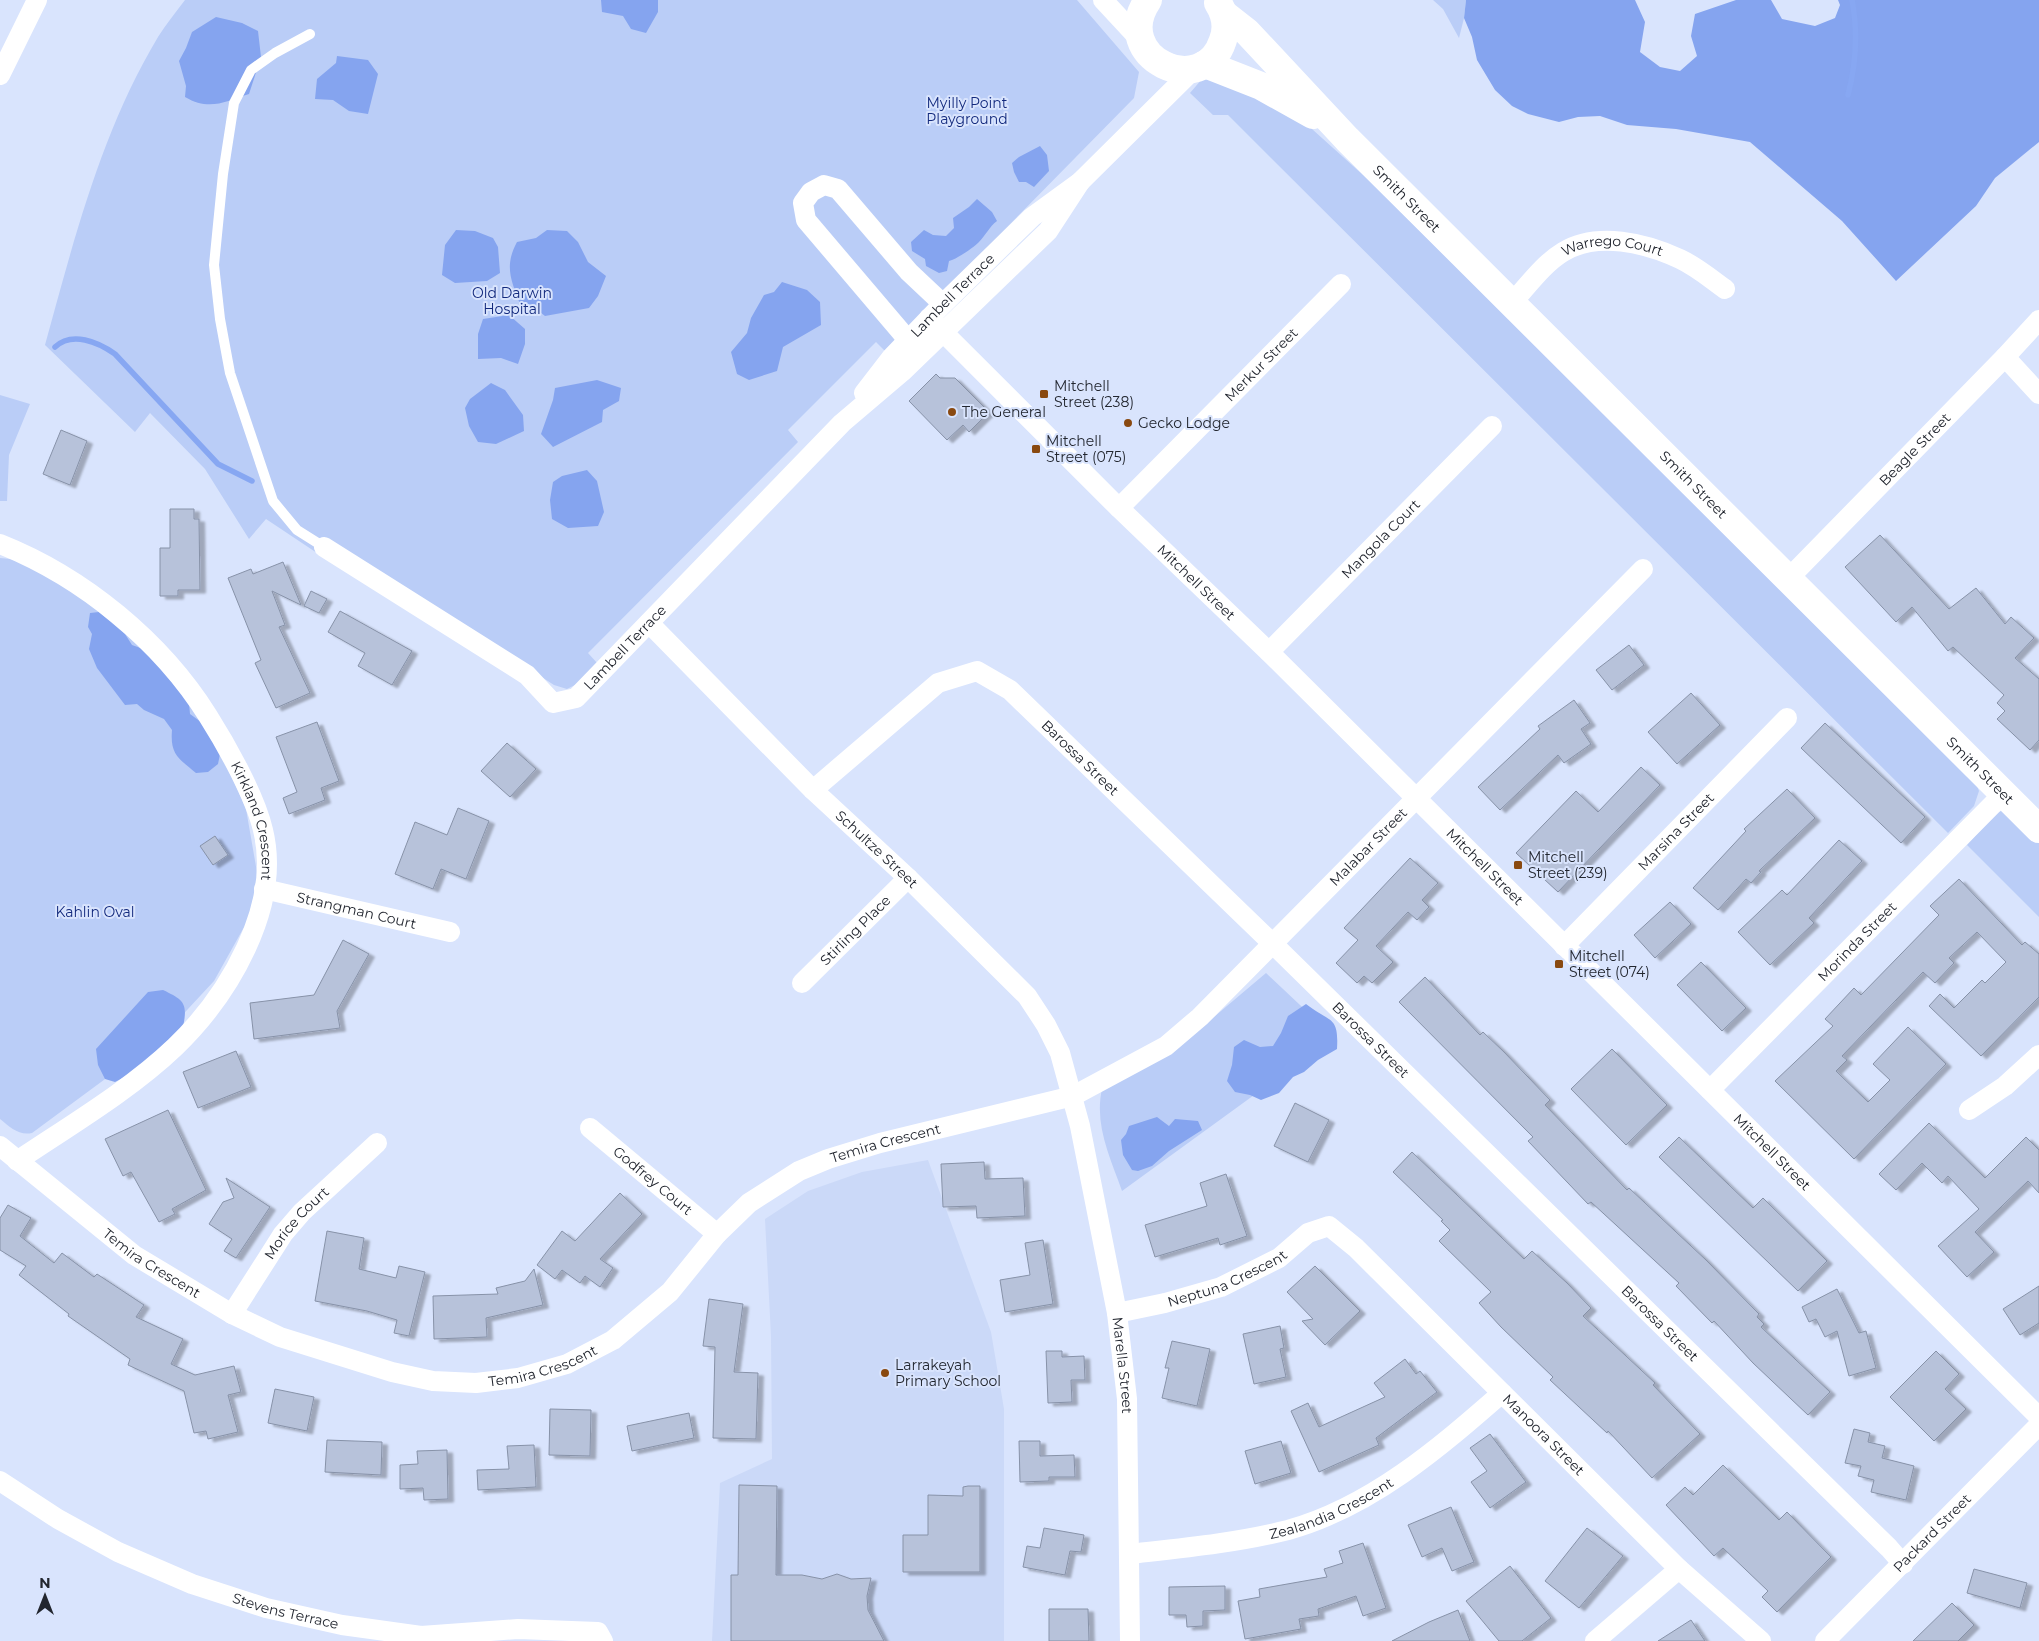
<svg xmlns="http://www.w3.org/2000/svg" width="2039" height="1641" font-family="Montserrat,sans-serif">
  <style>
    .built { fill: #cbd9f8 }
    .green { fill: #bacdf7 }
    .forest { fill: #85a4ef }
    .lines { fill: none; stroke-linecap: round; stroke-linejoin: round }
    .stream { stroke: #87a7f2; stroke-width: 5.5 }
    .building { fill: #b7c2da; stroke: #8792a8; filter: url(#shadow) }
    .lane { stroke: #fff; stroke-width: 10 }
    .street { stroke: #fff; stroke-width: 20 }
    .secondary { stroke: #fff; stroke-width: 28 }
    .poi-dot { fill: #894910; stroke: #d9e4fd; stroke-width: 2 }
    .labels { text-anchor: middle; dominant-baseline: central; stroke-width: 4; stroke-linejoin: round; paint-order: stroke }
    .park-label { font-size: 14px; fill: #12297d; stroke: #d9e4fd }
    .street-label { font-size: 14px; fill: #22262f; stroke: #d9e4fd }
    .poi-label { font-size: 14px; fill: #22262f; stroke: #d9e4fd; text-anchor: start }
  </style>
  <defs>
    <filter id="shadow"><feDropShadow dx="5.5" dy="3" stdDeviation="1" flood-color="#0004"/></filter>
  </defs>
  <rect width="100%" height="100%" fill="#d9e4fd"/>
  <path class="built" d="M928,1160l63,172 13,77v232h-292l8,-158 52,-24 -1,-123 -6,-117 43,-28 54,-19z"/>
  <path class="green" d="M185,0h892l62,72 -5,26 -179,182 -68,73 -11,-11 -88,88 10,12 -210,211 10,11 -17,18 -14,7 -13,-4 -215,-139 -10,15 -63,-42 -17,20 -44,-70 -55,-56 -15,19 -90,-87c29,-105 56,-213 113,-308 8,-13 18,-25 27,-37z
    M1433,0h33l-2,18 -5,20 -16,-29z
    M1217,74l85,46 61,55 610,600 6,16 -5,15 -26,27 -720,-718h-15l-23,-22 12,-14z
    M0,395l30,9 -21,51 -2,46h-7z
    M0,558l21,2 38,21 96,73 64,94 27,61 12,69 -10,42 -34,61 -52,56 -130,96c-13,3 -22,-6 -32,-14z
    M2007,810l32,32v75l-72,-72 30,-33z
    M1266,973l68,64 -212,154c-12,-34 -28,-66 -20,-102l67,-34z"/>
  <path class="forest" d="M601,0h57v12l-12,21 -15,-4 -8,-13 -21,-4z
    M1466,0h169l10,22 -5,30 20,15 20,4 17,-15 -6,-20 4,-22 41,-14h35l11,19 33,7 20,-8 5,-13 -2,-5h201v142l-44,36 -19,28 -80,75 -54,-60 -92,-79 -74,-13 -49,-4 -27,-9 -22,1 -19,5 -31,-8 -16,-8 -17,-16 -18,-30 -5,-23 -8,-19z
    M216,17l26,6 16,8 3,26 -12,37c-24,8 -40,17 -64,3l1,-11 -7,-25 7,-13 6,-16z
    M337,56l31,4 10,14 -10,40 -19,-3 -16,-11 -18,-1 2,-20 19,-16z
    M1040,146l7,9 2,16 -15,16 -8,-5h-7l-5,-10 -2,-9 7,-6z
    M977,199l15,13 5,9c-8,6 -11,14 -18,21 -6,6 -22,17 -30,19l-2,10 -8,2 -13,-7 -1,-7 -13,-8 -1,-9 13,-12 9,5 13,1 8,-8 -1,-10 16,-11z
    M456,230l19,1 18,7 5,9 2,26 -13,8 -32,2 -13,-8 3,-30z
    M547,230l20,1 11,11 10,20 18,14 -8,20 -9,12 -44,8 -14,-11 -11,-1c-9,-24 -16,-38 -3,-62l19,-4z
    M782,282l25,8 13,12 1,23 -38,22 -6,24 -28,9 -12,-6 -6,-22 16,-19 4,-15 13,-23 10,-3z
    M509,315l16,14v15l-7,20 -17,-6 -23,1v-25l5,-15z
    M597,380l24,8 -2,13 -16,9 -1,12 -49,25 -12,-13 12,-34 2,-12z
    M491,383l14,7 18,25 1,16 -28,13 -18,-2 -9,-16 -4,-18 5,-9z
    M587,470l10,11 7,31 -6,14 -30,2 -16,-9 -2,-19 3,-18 9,-6z
    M99,612l26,22 7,11 14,5 43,53 1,11 11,8 19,32 -2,10 -10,8 -12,1c-18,-15 -26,-19 -24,-43l-8,-11 -20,-9 -7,-6 -12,1 -28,-37 -8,-19 3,-15 -4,-7 2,-14z
    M163,990c21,10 25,13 20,37l-52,47 -16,8 -10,-3 -7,-14 -2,-16 52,-57z
    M1306,1004c24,19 33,11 31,45l-19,11 -14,12 -11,5 -14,16 -18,7 -11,-5 -15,-3 -8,-11 5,-16 2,-18 10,-7 16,7 13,-1 8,-13 7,-17z
    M1157,1117l12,9 6,-7 23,2 4,9 -33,21 -17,15 -14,5 -6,-1 -9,-15 -2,-15 5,-6 3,-8z"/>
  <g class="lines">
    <path class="stream" d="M1848,95c8,-31 10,-64 4,-95
      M55,347c17,-16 43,-5 60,7l103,110 34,17"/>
  </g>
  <path class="building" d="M936,374l4,4h15l34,34 -20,20 -6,-7 -16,15 -38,-39z
    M61,430l26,11 -17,44 -27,-11z
    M170,509h24v10h5l1,71h-22v6h-18v-48h10z
    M1880,535l69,74 27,-21 29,36 6,-7 23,21 -19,20 24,21v61l-9,10 -33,-31 8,-8 -8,-8 7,-8 -51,-48 -5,4 -36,-44 -16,15 -51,-55z
    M283,562l18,43 -29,-14 13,34 -6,2 31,66 -34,15 -21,-45 6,-3 -33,-82 23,-9 2,5z
    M311,591l16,8 -8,14 -15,-7z
    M340,611l72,40 -20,34 -34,-19 7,-13 -37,-21z
    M1629,645l15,20 -32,25 -16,-20z
    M1691,693l29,32 -43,39 -29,-32z
    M1574,700l16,23 -9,6 10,15 -27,19 -6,-8 -58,55 -22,-23 62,-58 -2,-3z
    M317,722l22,59 -18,7 4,12 -36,14 -6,-16 14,-6 -21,-55z
    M1825,723l100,94 -24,26 -100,-95z
    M507,743l29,26 -26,28 -29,-26z
    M1641,767l19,18 -102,107 -42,-39 60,-62 22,21z
    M1787,789l28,29 -56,53 2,1 -10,11 -5,-4 -28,31 -25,-22 53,-57 -2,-2z
    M458,808l31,13 -23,58 -25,-10 -8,20 -38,-15 20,-52 32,13z
    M215,836l13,19 -15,10 -13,-19z
    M1839,840l23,21 -53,57 5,5 -44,42 -32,-33 44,-42 5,5z
    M1410,858l28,25 -16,17 7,7 -12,13 -9,-8 -32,34 17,16 -21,21 -8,-7 -7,7 -21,-20 22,-23 -14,-12z
    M1959,879l63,66 3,-3 14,12v43l-58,59 -52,-50 11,-12 14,14 28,-28 3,3 21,-21 -29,-30 -28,26 5,5 -19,20 -12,-11 -81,84 5,4 -11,11 32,31 22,-22 -17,-16 35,-37 38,37 -92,95 -79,-78 58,-55 -8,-7 29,-31 7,7 78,-80 -9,-9z
    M1670,902l21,22 -36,34 -21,-23z
    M343,940l26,14 -32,57 3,17 -86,11 -4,-36 64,-8z
    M1701,962l45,46 -24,23 -45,-46z
    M1425,977l55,58 3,-3 21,20 46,48 -5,5 82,85 2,-2 77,72 53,54 -2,3 7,7 -3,3 69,65 -22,23 -55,-52 -39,-42 -2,2 -36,-37 3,-3 -88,-81 -3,2 -60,-63 5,-4 -134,-135z
    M1612,1049l55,56 -41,40 -55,-56z
    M236,1051l15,36 -53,21 -15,-36z
    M1295,1103l34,17 -21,42 -34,-16z
    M168,1110l38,80 -34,19 3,5 -16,8 -28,-50 -8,4 -18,-37z
    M1929,1123l56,55 41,-41 13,13v43l-11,-12 -53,51 19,20 -27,25 -29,-31 41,-37 -31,-33 -6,7 -20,-20 -26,27 -17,-16z
    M1679,1137l74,71 10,-10 64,63 -29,30 -139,-134z
    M1412,1152l112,107 8,-8 35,32 24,25 -8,8 72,67 -2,2 47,49 -48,44 -44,-47 -1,2 -57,-53 3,-3 -52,-50 -22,-24 12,-11 -52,-51 11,-11 -9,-9 2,-1 -50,-48z
    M984,1162l1,17 38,-1 2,38 -48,2 -1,-12 -33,1 -2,-43z
    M1226,1174l21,62 -27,9 -2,-7 -63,19 -10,-32 62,-19 -7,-23z
    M226,1178l44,29 -34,51 -12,-7 8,-12 -23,-15 14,-22 11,-4z
    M620,1193l22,21 -42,45 13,9 -13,19 -15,-11 -5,7 -18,-13 -7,9 -18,-14 25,-34 13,10z
    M8,1205l23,13 -11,18 34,27 8,-10 32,24 3,-3 47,31 -8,12 47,22 -12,25 24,11 39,-9 7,26 -13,3 10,37 -30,7 -2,-8 -12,2 -10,-42 -56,-26 2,-6 -62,-43 1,-2 -50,-39 7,-9 -26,-16v-32z
    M327,1231l37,7 -5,31 37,9 3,-12 26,6 -16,64 -15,-3 3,-13 -30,-9 -52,-10z
    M1043,1240l10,64 -48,8 -5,-32 30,-5 -5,-32z
    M1315,1266l45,45 -35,34 -23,-24 11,-2 -26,-27z
    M534,1269l9,36 -57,13 1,19 -53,2 -1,-43 65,-2 -2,-6 29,-7z
    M2039,1286v37l-19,12 -17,-26z
    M1837,1289l22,44 7,-2 10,37 -27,8 -12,-45 -12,6 -9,-18 -7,3 -7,-15z
    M709,1299l34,5 -9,68 24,1 -2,66 -43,-1 2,-91 -12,-1z
    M1280,1326l4,22 -4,1 6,28 -32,7 -11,-50z
    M1172,1341l38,8 -13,57 -35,-8 7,-30h-4z
    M1046,1351h16v6l22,-1 1,24h-14l1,22 -24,1z
    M1936,1351l23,23 -14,15 21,20 -32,32 -44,-44z
    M1405,1359l11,15 4,-3 17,21 -61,46 3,7 -60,27 -28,-61 17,-8 11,24 66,-30 -11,-14z
    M275,1389l39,8 -7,34 -39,-8z
    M550,1409l41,1 -1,46 -41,-1z
    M689,1413l5,25 -62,13 -5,-25z
    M1854,1429l16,4 -2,9 17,4 -3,12 32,8 -8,34 -35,-8 3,-12 -16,-4 3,-10 -16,-3z
    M1490,1434l36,48 -36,26 -19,-26 16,-11 -17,-23z
    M327,1440l55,2 -1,33 -56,-3z
    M1019,1441h21v15l34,-1 1,22h-26v4l-29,1z
    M1281,1441l10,32 -36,11 -10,-33z
    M534,1445l2,42 -58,3 -1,-20 32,-1 -2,-23z
    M447,1450l1,49 -24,1 -1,-12 -23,1v-24l18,-1 -1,-13z
    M1723,1465l56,55 8,-8 44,45 -54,55 -15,-15 6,-6 -45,-43 -9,8 -48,-51 19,-18 8,8z
    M739,1485l38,1 -1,89h26l20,4 15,-5 14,5 20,-1 -4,18 1,14 16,31h-153v-66h7z
    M968,1486h12v86h-77v-37h25v-40l35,1v-9z
    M1451,1507l23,55 -22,9 -10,-23 -20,9 -14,-32z
    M1044,1528l40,7 -3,17 -11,-1 -5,24 -42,-8 4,-21 13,2z
    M1587,1528l36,28 -44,52 -34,-27z
    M1363,1543l23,65 -23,8 -7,-20 -38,13 1,7 -20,3 2,10 -56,10 -7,-38 22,-4 -1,-8 68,-12 -3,-8 19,-6 -4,-12z
    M1510,1566l41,52 -29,23h-23l-33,-40z
    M1974,1569l53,14 -7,25 -53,-15z
    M1225,1586v24l-22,1v15l-16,1 -1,-12h-17v-28z
    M1952,1603l22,22 -16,16h-45z
    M1049,1609h39l1,32h-40z
    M1458,1610l12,31h-78l37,-19z
    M1691,1620l14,21h-47z"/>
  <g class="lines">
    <path class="lane" d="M310,34l-35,19 -24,17 -17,33 -11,71 -9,91 6,54 10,54 43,128 24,29 27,17"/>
    <g class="street">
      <path d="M1103,0l39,42"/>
      <path d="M0,75l37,-75"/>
      <path id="s1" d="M1511,304c16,-17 32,-40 52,-52 34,-21 83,-9 117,7 17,8 31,20 45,30"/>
      <path id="s2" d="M929,318l190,190 150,144 770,765"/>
      <path d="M908,340l-102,-120 -3,-17 8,-11 13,-7 14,4 71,83 34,32"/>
      <path d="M2005,357l34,37"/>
      <path id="s3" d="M864,393l27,-35 52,-54 89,-87 48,-35 115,-114"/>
      <path id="s4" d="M1119,508l222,-224"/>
      <path id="s5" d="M0,544c83,33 161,97 208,172 19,30 47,80 55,114 19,77 -35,166 -88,217 -45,43 -106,79 -158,114"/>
      <path id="s6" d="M324,547l203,128 26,28 23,-5 266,-275 60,-51 146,-141 32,-49"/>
      <path id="s7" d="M1789,578l216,-221 34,-37"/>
      <path id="s8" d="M649,623l164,167 95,88 119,118 19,29 14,28 20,73 37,187 10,86 3,242"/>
      <path id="s9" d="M1269,652l223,-226"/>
      <path id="s10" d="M813,790l125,-107 39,-12 33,19 263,254 616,604 14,16"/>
      <path id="s11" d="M264,889l186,43"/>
      <path id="s12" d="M1564,946l223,-228"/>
      <path id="s13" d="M802,983l106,-105"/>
      <path id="s14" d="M1710,1090l293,-296"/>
      <path d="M1969,1110l36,-24 34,-31"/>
      <path id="s15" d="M590,1128l127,106"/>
      <path id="s16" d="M0,1146l134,109 98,59 48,23 112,35 41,9 43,2 42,-5 49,-14 46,-24 57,-48 47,-58 32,-31 50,-32 29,-12 52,-16 193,-47 93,-50 34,-29 443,-448"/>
      <path id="s17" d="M1117,1313l48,-10 56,-16 58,-29 29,-25 21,-7 27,22 323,321 82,72"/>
      <path id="s18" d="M232,1314l51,-80 19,-22 75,-69"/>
      <path id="s19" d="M0,1481l58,38 60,33 74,32 74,24 76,17 79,11 97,-7 80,3 5,9"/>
      <path id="s20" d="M1130,1554c53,-6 106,-11 158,-24 83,-23 151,-82 214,-137"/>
      <path d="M1595,1641l84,-72"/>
      <path id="s21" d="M1825,1641l214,-216"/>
    </g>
    <g class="secondary">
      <path d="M1148,0c-39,57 55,102 75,40 5,-13 2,-26 -5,-37"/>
      <path id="s22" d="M1224,14l23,18 100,107 692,690"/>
      <path d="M1205,64l56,22 52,29"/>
    </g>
  </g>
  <g class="poi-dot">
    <rect x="1039" y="389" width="10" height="10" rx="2.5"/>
    <circle cx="952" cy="412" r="5"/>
    <circle cx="1128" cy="423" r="5"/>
    <rect x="1031" y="444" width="10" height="10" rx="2.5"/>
    <rect x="1513" y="860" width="10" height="10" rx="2.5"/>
    <rect x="1554" y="959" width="10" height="10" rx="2.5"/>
    <circle cx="885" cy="1373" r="5"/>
  </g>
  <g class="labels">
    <g class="park-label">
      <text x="967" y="103">Myilly Point<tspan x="967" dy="16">Playground</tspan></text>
      <text x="512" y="293">Old Darwin<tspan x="512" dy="16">Hospital</tspan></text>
      <text x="95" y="912">Kahlin Oval</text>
    </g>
    <g class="street-label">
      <text stroke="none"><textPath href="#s22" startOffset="260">Smith Street</textPath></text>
      <text stroke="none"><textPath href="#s1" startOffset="125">Warrego Court</textPath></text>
      <text stroke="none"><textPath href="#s3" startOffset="132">Lambell Terrace</textPath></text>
      <text stroke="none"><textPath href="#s4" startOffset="202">Merkur Street</textPath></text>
      <text stroke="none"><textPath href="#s7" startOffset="180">Beagle Street</textPath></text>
      <text stroke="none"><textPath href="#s22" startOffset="665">Smith Street</textPath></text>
      <text stroke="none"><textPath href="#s9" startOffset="159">Mangola Court</textPath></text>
      <text stroke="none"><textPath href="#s2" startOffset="376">Mitchell Street</textPath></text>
      <text stroke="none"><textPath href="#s6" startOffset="372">Lambell Terrace</textPath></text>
      <text stroke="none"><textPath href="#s10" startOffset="341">Barossa Street</textPath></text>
      <text stroke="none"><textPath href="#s22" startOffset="1070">Smith Street</textPath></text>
      <text stroke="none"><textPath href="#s5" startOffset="390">Kirkland Crescent</textPath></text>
      <text stroke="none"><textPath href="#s12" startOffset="160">Marsina Street</textPath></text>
      <text stroke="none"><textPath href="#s16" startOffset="1615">Malabar Street</textPath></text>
      <text stroke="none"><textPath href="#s8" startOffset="321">Schultze Street</textPath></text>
      <text stroke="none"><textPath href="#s2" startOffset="781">Mitchell Street</textPath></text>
      <text stroke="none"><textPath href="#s11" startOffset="95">Strangman Court</textPath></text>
      <text stroke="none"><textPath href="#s13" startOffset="75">Stirling Place</textPath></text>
      <text stroke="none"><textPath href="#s14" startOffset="209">Morinda Street</textPath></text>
      <text stroke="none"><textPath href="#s10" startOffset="746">Barossa Street</textPath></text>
      <text stroke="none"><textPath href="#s16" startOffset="1032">Temira Crescent</textPath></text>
      <text stroke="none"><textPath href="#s2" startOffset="1186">Mitchell Street</textPath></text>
      <text stroke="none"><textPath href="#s15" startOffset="82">Godfrey Court</textPath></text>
      <text stroke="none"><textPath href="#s18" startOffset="112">Morice Court</textPath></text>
      <text stroke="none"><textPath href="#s16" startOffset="192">Temira Crescent</textPath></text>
      <text stroke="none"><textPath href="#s17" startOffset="116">Neptuna Crescent</textPath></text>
      <text stroke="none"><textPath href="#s10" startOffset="1151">Barossa Street</textPath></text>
      <text stroke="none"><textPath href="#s16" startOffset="612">Temira Crescent</textPath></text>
      <text stroke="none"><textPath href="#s8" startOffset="916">Marella Street</textPath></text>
      <text stroke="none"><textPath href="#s17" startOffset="532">Manoora Street</textPath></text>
      <text stroke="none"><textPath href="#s20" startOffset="208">Zealandia Crescent</textPath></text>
      <text stroke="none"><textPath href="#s21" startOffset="152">Packard Street</textPath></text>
      <text stroke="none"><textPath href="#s19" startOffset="316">Stevens Terrace</textPath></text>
    </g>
    <g class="poi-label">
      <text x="1054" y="386">Mitchell<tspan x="1054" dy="16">Street (238)</tspan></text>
      <text x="962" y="412">The General</text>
      <text x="1138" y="423">Gecko Lodge</text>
      <text x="1046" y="441">Mitchell<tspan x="1046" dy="16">Street (075)</tspan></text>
      <text x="1528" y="857">Mitchell<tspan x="1528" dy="16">Street (239)</tspan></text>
      <text x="1569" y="956">Mitchell<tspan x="1569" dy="16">Street (074)</tspan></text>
      <text x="895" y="1365">Larrakeyah<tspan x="895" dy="16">Primary School</tspan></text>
    </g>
  </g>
  <g transform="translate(45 1596)" stroke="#d9e4fd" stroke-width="4" paint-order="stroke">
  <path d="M0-4L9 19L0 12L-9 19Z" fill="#22262f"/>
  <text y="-8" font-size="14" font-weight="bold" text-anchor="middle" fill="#22262f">N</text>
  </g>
</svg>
